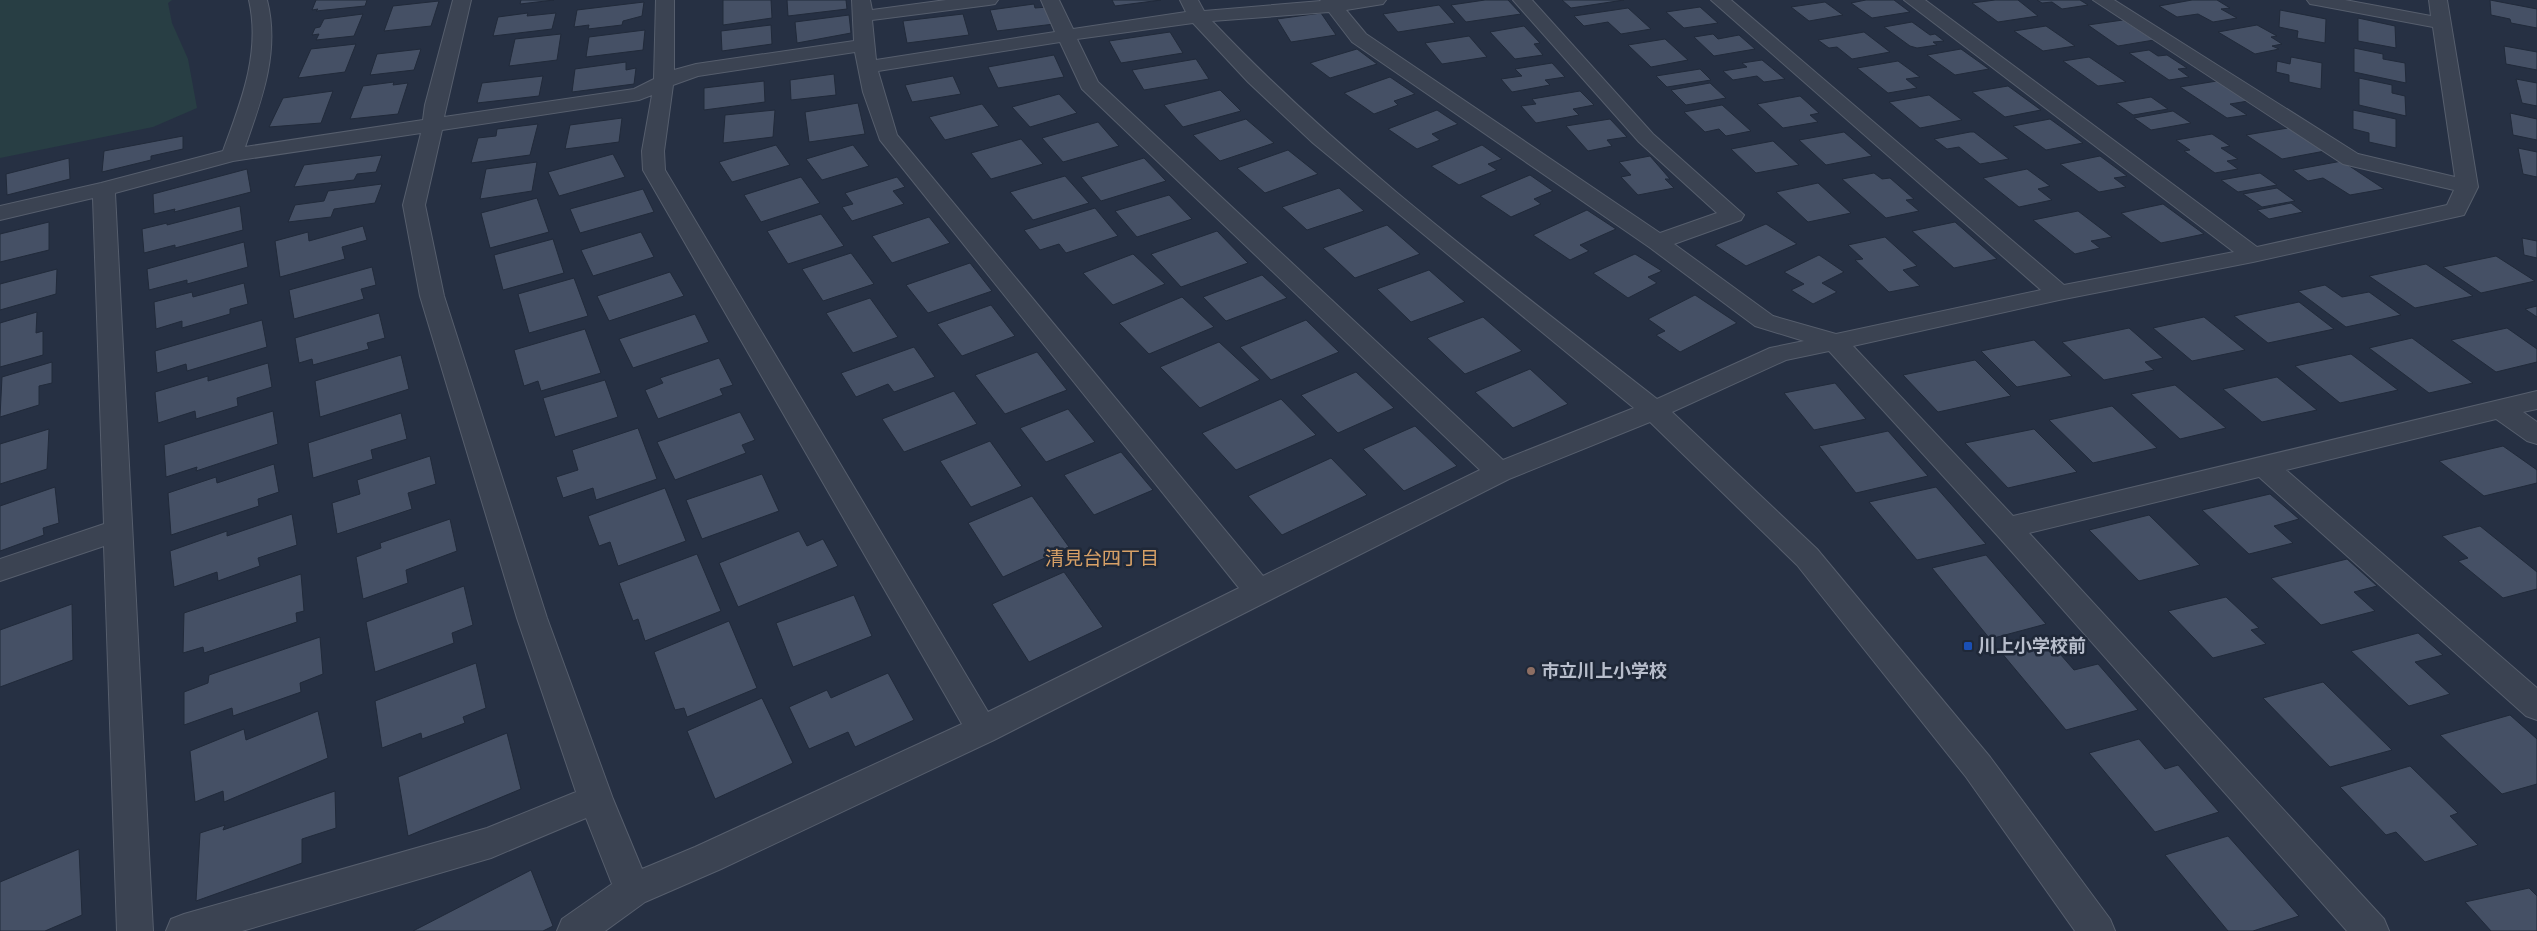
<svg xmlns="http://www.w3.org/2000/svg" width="2537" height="931" font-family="Helvetica,'Noto Sans JP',sans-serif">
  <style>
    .green { fill: #283e44 }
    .building { fill: #455065; stroke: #212a3a }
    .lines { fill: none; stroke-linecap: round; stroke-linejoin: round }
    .minor-casing { stroke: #565e6d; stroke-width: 2 }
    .minor { fill: #3b4352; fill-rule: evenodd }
    .transit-dot { fill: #1a4fb4; stroke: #1f2838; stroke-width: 2 }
    .education-dot { fill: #8d6e63; stroke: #1f2838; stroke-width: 2 }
    .labels { text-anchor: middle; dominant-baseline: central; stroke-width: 5; stroke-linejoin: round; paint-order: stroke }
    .poi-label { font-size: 18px; font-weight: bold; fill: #b8becc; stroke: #1f2838; text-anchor: start }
    .neighbourhood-label { font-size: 19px; fill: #d8a167; stroke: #1f2838 }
  </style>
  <rect width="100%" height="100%" fill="#263043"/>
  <path class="green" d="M0,0h172l-4,3 4,20 16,36 9,49 -44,19 -153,31z"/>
  <path class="building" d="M316,0h51l-2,6 -49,5 2,-2 -6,1z
    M521,0h33l-34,4z
    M723,0h48l1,18 -49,7z
    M787,0h59l1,9 -59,7z
    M1112,0h49l-46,6z
    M1485,0h23l13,14 -55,8 -15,-17z
    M1562,0h62l-53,8z
    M1866,0h28l16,12 -38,6 -21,-15z
    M1995,0h23l20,16 -40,6 -26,-19z
    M2037,0h43l8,5 -26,4 -10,-7 -10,1z
    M2192,0h25l13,8 -9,1 16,9 -24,4 -15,-8 -21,3 -18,-11z
    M2490,0l47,9v19l-26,-5 -1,-4 -19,-4z
    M439,1l-8,25 -47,5 9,-25z
    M644,2l-2,14 -19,5 -1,4 -34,4 1,-4 -15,2 3,-17z
    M1825,2l18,13 -34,6 -18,-14z
    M1034,4l1,4 13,-1 6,17 -57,7 -7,-21z
    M1439,5l16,18 -57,9 -15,-18z
    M1700,7l18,16 -34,5 -18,-16z
    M1628,8l23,21 -30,5 -13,-12 -24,4 -10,-10z
    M2280,10l46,9 -1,24 -28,-5 1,-7 -19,-4z
    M528,13l-1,3 29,-3 -4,16 -59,7 5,-19z
    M1321,13l15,22 -45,7 -14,-23z
    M363,14l-9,22 -38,4 3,-6 -7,1 3,-7 5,-1 4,-8z
    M963,14l6,21 -62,8 -4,-22z
    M849,15l2,18 -54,10 -2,-21z
    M2358,18l37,8 1,22 -38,-7z
    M2123,20l31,20 -36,6 -30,-21z
    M1912,22l18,13 5,-1 9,7 -11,1 4,3 -20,3 -7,-2 -26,-19z
    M771,25l1,19 -50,7 -1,-20z
    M2257,25l20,11 -6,1 11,7 -10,2 7,3 -24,5 -37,-22z
    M1524,26l16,17 -6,1 9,11 -28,4 -25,-27z
    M2046,26l29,20 -32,5 -29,-20z
    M645,30l-2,20 -57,7 3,-20z
    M1170,32l13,21 -62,10 -12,-22z
    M1864,32l26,20 -38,7 -15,-12 -8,1 -11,-8z
    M561,34l-4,26 -48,6 6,-27z
    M1713,34l5,5 21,-4 16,14 -41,7 -20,-19z
    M1469,36l18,21 -45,7 -17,-21z
    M1665,39l23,21 -37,7 -23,-22z
    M356,44l-11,28 -47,6 13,-29z
    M2504,46l33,6v18l-31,-6z
    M2354,48l29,6v5l22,4 1,20 -52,-11z
    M421,49l-7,21 -44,5 7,-21z
    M1357,49l20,15 -47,14 -20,-15z
    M1961,49l28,20 -34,6 -28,-20z
    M2149,50l9,6 9,-1 20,13 -9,1 11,8 -20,3 -40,-27z
    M1054,55l10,22 -66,11 -10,-21z
    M2089,57l37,25 -28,4 -35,-25z
    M2291,57l31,6 -1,26 -32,-7v-7l-13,-3 1,-11 13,3z
    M1196,59l13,20 -65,11 -12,-20z
    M1762,60l23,19 -21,3 -7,-6 -24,4 -10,-9 24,-4 -5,-4z
    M1898,61l22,16 -14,2 11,9 -29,5 -31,-25z
    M626,62v8l10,-2 -2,16 -62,8 3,-23z
    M1552,63l13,14 -20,3 5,5 -38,7 -11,-13 21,-3 -7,-7z
    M1700,69l11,11 -44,7 -11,-11z
    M834,74l2,21 -45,5 -1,-20z
    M543,76l-4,20 -62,7 5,-20z
    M953,76l8,18 -49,8 -7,-17z
    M1390,77l25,17 -21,7 4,4 -24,9 -30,-21z
    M2359,78l33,7v8l13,3 1,20 -47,-11z
    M2516,79l21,4v23l-15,-3z
    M764,81l1,21 -61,8v-22z
    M2217,81l31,20 -18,3 17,11 -20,3 -47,-31z
    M394,82l-1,3 15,-2 -10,31 -48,5 13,-33z
    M1710,83l16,15 -40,7 -15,-15z
    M2008,86l33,24 -36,7 -33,-25z
    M1220,90l21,21 -58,16 -19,-22z
    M333,91l-12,32 -52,4 14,-29z
    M1580,91l14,14 -21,4 6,6 -43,8 -15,-17 15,-2 -4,-5z
    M1059,94l18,19 -47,14 -18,-20z
    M1929,95l33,25 -42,8 -31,-26z
    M1800,96l19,17 -9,2 8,7 -35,6 -26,-24z
    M2151,97l17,12 -35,6 -17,-12z
    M858,103l7,31 -56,8 -4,-30z
    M982,104l17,22 -54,14 -16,-23z
    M1722,105l29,26 -25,5 -7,-7 -14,3 -21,-20z
    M775,110l-2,27 -50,6 2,-28z
    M1437,110l21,14 -26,10 8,6 -23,9 -29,-20z
    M2353,110l43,9v29l-27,-6v-9l-16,-4z
    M2173,111l18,12 -40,7 -17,-12z
    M2510,113l27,6v21l-24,-5z
    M622,118l-3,24 -54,7 5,-24z
    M1246,119l28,24 -54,18 -27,-26z
    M1610,119l17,18 -20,3 5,6 -24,5 -22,-25z
    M2050,119l33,24 -37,7 -33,-24z
    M1098,122l21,24 -56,16 -21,-24z
    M538,124l-8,31 -59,8 7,-25 18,-2 1,-7z
    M2288,128l37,23 -43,8 -36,-24z
    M1844,132l28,24 -46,9 -27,-25z
    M1970,132h4l35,27 -29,5 -21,-17 -12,2 -13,-10z
    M2212,134l18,12 -9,2 17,11 -11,2 11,8 -23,4 -31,-22 6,-1 -14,-10z
    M183,136v13l-32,7v4l-49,12 2,-21z
    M1021,139l22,25 -52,15 -20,-26z
    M1773,141l26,24 -43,8 -25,-24z
    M776,145l14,20 -58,17 -13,-20z
    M853,145l16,21 -47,14 -16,-21z
    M1482,145l20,14 -14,5 9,6 -38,15 -28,-19z
    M2518,148l19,4v25l-14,-3z
    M1288,150l30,24 -53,19 -28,-25z
    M613,154l12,23 -66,19 -11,-24z
    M382,155l-6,17 -19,2 -3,6 -60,7 10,-22z
    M1650,156l20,23h-5l9,9 -36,7 -17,-18 10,-2 -12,-13z
    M2100,156l27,20 -13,2 12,9 -27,5 -39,-28z
    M69,158l1,21 -63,16 -1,-21z
    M1144,158l22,23 -65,20 -20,-24z
    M2342,161l42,28 -34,6 -27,-17 -15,3 -15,-11z
    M537,162l-5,29 -52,8 6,-30z
    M247,169l4,23 -77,20 1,-3 -21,5 -1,-20z
    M2027,169l23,17 -12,3 14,11 -33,7 -36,-29z
    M1874,173l8,6 8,-1 24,21 -8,1 13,11 -33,7 -44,-39z
    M2260,173l17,12 -39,7 -17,-12z
    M1530,175l23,16 -19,8 7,5 -30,13 -31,-21z
    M1065,176l24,27 -56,17 -23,-28z
    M801,177l19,26 -59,19 -17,-27z
    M897,177l8,10 -12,4 11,13 -52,17 -10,-14 11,-3 -8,-11z
    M1818,183l33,30 -43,9 -32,-30z
    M382,184l-7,19 -41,6 -3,8 -43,5 7,-17 29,-4 4,-10z
    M1339,188l25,23 -57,19 -25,-23z
    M2277,188l18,13 -33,6 -19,-13z
    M643,189l11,23 -74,21 -10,-24z
    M1169,195l23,24 -55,18 -22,-26z
    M537,198l12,34 -59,16 -9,-35z
    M2291,203l12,9 -34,7 -12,-9z
    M2163,204l41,30 -43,9 -40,-30z
    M240,206l3,24 -68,18v-3l-31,8 -2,-24 25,-6v2z
    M1095,208l23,28 -52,17 -7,-9 -19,6 -16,-20z
    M1587,210l29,19 -36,16 9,6 -19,9 -37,-25z
    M2078,211l34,26 -21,4 9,7 -25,6 -42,-34z
    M821,214l23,32 -56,18 -21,-33z
    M929,217l21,26 -58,20 -20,-27z
    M49,222v28l-49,12v-28z
    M1955,222l42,37 -43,9 -42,-37z
    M1766,224l31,20 -51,22 -31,-21z
    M1387,225l33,29 -65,24 -32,-30z
    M363,226l4,14 -25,7 3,12 -65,18 -5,-36 33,-9 1,9z
    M1217,231l31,32 -67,24 -30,-33z
    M641,232l13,25 -61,19 -12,-26z
    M1885,237l32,29 -14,4 17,16 -31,6 -34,-32 8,-1 -15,-14z
    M2522,238l15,3v17l-13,-3z
    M553,239l11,34 -61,17 -9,-35z
    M244,242l4,25 -61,17v-4l-38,10 -2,-21z
    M851,253l23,31 -51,17 -21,-32z
    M1133,254l32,30 -52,21 -30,-32z
    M1635,254l27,17 -14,6 9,6 -29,15 -35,-25z
    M1819,255l25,17 -22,11 15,9 -24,12 -22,-14 13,-6 -20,-12z
    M2496,256l39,25 -54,12 -38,-26z
    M970,263l22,28 -64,22 -22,-28z
    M2426,264l47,32 -58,12 -46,-32z
    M372,267l4,18 -15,4 3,10 -70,20 -5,-29z
    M57,269l-1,25 -56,16v-26z
    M1429,270l36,32 -54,20 -34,-33z
    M670,272l14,24 -75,25 -12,-25z
    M1262,275l25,23 -61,23 -23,-24z
    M574,278l14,38 -59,17 -11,-39z
    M244,283l4,21 -18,5v5l-48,14v-7l-26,8 -2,-27 38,-10 1,5z
    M2325,285l17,12 27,-5 32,23 -55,12 -48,-36z
    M1695,295l42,28 -57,29 -24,-17 9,-4 -17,-12z
    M1182,297l32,30 -65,27 -30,-31z
    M870,298l28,39 -45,16 -27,-40z
    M2299,302l35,27 -66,14 -34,-27z
    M991,305l24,31 -53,20 -25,-32z
    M2537,306v11l-12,-8z
    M37,312l-1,21 7,-2v24l-43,12v-44z
    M379,313l6,25 -18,5 2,6 -56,16 -1,-6 -13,4 -4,-25z
    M695,314l14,28 -76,26 -14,-29z
    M1483,317l39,34 -57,23 -38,-36z
    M2204,317l41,33 -53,11 -39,-33z
    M262,320l5,27 -80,24 -1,-7 -29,9 -2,-22z
    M1306,320l33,32 -68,28 -31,-33z
    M2129,328l34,30 -18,4 9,8 -50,10 -42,-38z
    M2507,328l30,21v13l-41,10 -45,-32z
    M585,329l16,44 -60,18 -3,-10 -14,5 -10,-36z
    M2412,338l61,45 -44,10 -60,-45z
    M2034,340l38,36 -55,11 -36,-36z
    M1219,342l41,38 -60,28 -40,-41z
    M914,347l21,30 -41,15 -6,-8 -32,13 -15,-24z
    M1037,352l30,38 -62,24 -30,-39z
    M2351,354l47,36 -58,13 -45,-37z
    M401,355l8,34 -89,28 -5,-36z
    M719,358l14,27 -13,4 3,6 -65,24 -13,-29 18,-7 -3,-5z
    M1975,360l36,36 -73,16 -35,-37z
    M52,362v21l-13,3v19l-39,12 2,-40z
    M268,363l4,24 -35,11 1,8 -42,13 -1,-8 -37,12 -3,-31 53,-16v5z
    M1530,369l38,35 -55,24 -38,-36z
    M1356,372l38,36 -56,25 -37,-38z
    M2277,377l40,33 -55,12 -39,-33z
    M605,380l13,37 -63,20 -12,-39z
    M1835,383l31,36 -52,11 -30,-37z
    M2175,385l51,43 -46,11 -49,-45z
    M954,391l23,33 -73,28 -22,-33z
    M1281,399l35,36 -80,35 -34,-37z
    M2112,406l45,42 -64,15 -44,-43z
    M1068,409l27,33 -49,20 -26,-34z
    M273,411l5,33 -82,27 1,-4 -31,10 -2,-32z
    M740,412l15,28 -13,5 4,8 -71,27 -18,-38z
    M401,413l6,26 -36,11 2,9 -60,19 -5,-35z
    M1415,426l42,40 -53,25 -41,-42z
    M638,428l19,51 -61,21 -3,-12 -30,10 -7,-21 22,-7 -6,-20z
    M49,429l-2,40 -47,15v-40z
    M2034,429l43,43 -69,16 -43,-45z
    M1888,431l40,45 -72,17 -37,-47z
    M990,441l32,45 -51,21 -31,-46z
    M2503,446l34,24v13l-53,13 -45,-35z
    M1121,452l32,38 -59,25 -30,-40z
    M430,456l6,28 -28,9 4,16 -75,25 -5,-31 28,-9 -3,-14z
    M1331,458l36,37 -85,40 -34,-39z
    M274,464l5,28 -21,7 1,7 -88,29 -3,-42 48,-16 1,6z
    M762,474l17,37 -77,28 -16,-39z
    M55,487l4,36 -16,5 1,7 -44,16v-45z
    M1936,487l50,57 -69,16 -48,-58z
    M665,488l21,53 -68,25 -8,-24 -11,4 -11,-30z
    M2270,494l29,25 -25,7 19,17 -44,11 -47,-44z
    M1032,496l37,51 -66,30 -35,-54z
    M292,514l5,31 -39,13 2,8 -42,15 -1,-9 -43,15 -4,-36 57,-20v5z
    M2149,515l51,50 -61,16 -50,-51z
    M450,519l7,32 -51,19 2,13 -45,16 -7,-42 25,-9 -1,-5z
    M2480,526l57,46v17l-34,9 -45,-37 10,-3 -26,-22z
    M799,531l8,15 16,-7 15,27 -100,41 -19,-44z
    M697,554l24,57 -76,30 -7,-22 -5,2 -14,-38z
    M1986,555l60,69 -56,15 -58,-71z
    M2347,559l30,27 -23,6 21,19 -54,14 -50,-47z
    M1064,572l39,55 -74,35 -37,-58z
    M301,574l3,37 -8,2 1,9 -93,31 -1,-6 -20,6 1,-40z
    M464,586l9,39 -21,8 2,10 -79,29 -9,-50z
    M854,595l18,41 -79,31 -17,-44z
    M2226,597l33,31 -8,2 15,14 -53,14 -45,-47z
    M72,604l1,56 -73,27v-57z
    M729,621l28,67 -70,29 -3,-9 -9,2 -21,-58z
    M2418,633l25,22 -28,7 35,32 -41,12 -58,-55z
    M320,637l3,37 -23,9 1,9 -68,24 -1,-8 -48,17v-33l24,-9 1,-8z
    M2047,639l27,31 24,-6 40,46 -72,20 -66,-79z
    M476,663l10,45 -23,9 2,6 -43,16 -1,-6 -39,15 -7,-47z
    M888,673l26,47 -59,27 -7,-15 -39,17 -20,-42 38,-17 4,8z
    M2323,682l69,68 -62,17 -67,-69z
    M762,698l31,65 -78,36 -28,-68z
    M318,711l10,47 -104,44 -1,-11 -28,11 -5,-51 54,-22 2,11z
    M2510,715l27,24v45l-35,10 -62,-59z
    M507,733l14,56 -113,47 -10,-59z
    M2139,739l26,30 13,-4 41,47 -64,20 -66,-79z
    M2410,766l48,47 -8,3 28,29 -53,17 -29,-30 -10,3 -46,-48z
    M335,791l1,37 -34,11v24l-106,38 4,-68 25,-8 -2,5z
    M2228,836l71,80 -46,15h-25l-63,-76z
    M79,849l3,66 -37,16h-45v-49z
    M531,870l22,56 -10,5h-130z
    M2529,888l8,8v35h-46l-26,-29z"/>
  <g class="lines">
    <defs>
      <path id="minor" d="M249,0h18c13,51 -5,99 -22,147l178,-27 2,-15 28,-105h18l-27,117 190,-28 20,-10 2,-79h18v70l22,-6 158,-23 -2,-41h18l2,10 74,-10h52l-3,4 -6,1 -117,15 4,40 179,-28 -14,-32h18l14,29 113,-17 -6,-12h18l6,11 117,-10 -1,-1h66l-3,4 -37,6 20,24 294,199 57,-20 -78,-71 -126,-142h19l121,134 91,81 -3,5 -67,24 99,72 63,18 205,-44 -330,-290h20l333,285 170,-33 -330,-252h21l332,247 190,-42 7,-15 -111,-26 -250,-164h21l244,154 97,23 -22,-150 -117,-22 -6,-1 -3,-4h38l86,16 -2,-16h18l31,187 -14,28 -211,47 -194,38 -206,46 160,170 524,-125v18l-14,3 14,10v22l-10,-3 -31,-22 -210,51 251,218v32l-11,-4 -267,-239 -230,56 355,386 5,12h-42l-350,-396 -168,-184 -43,9 -114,52 145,137 173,208 120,162 5,12h-40l-109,-154 -169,-212 -147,-143 -141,57 -515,261 -273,129 -76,33 -40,29h-48l5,-12 50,-35 -26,-66 -95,40 -249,73h-76l5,-12 13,-5 303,-86 89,-36 -59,-174 -97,-322 -17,-91 18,-72 -188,28 -118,32 38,738h-36l-13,-385 -104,35v-22l104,-35 -11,-326 -93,22v-14l101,-23 122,-32c18,-49 38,-98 26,-151zM1329,12l23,30 297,205 106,79 49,15 -34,7 -113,51c-153,-120 -311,-237 -445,-378zM1193,23l55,59 65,61 321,265 -131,52 -405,-378 -21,-43zM1060,42l22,47 398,381 -217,106 -366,-441 -19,-64zM855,52l8,40 17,48 359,448 -251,124 -323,-542 -1,-19 9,-66 25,-9zM652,95l-10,56 1,19 319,554 -267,123 -53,22 -29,-70 -66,-181 -103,-322 -19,-91 17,-75 197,-30z"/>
    </defs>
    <use href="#minor" class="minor-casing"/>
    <use href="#minor" class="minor"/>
  </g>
  <rect class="transit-dot" x="1963" y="641" width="10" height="10" rx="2.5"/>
  <circle class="education-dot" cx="1531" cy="671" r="5"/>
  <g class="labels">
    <g class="poi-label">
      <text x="1978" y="646">川上小学校前</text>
      <text x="1541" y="671">市立川上小学校</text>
    </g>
    <g class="neighbourhood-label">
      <text x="1102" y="558">清見台四丁目</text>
    </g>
  </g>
</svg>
